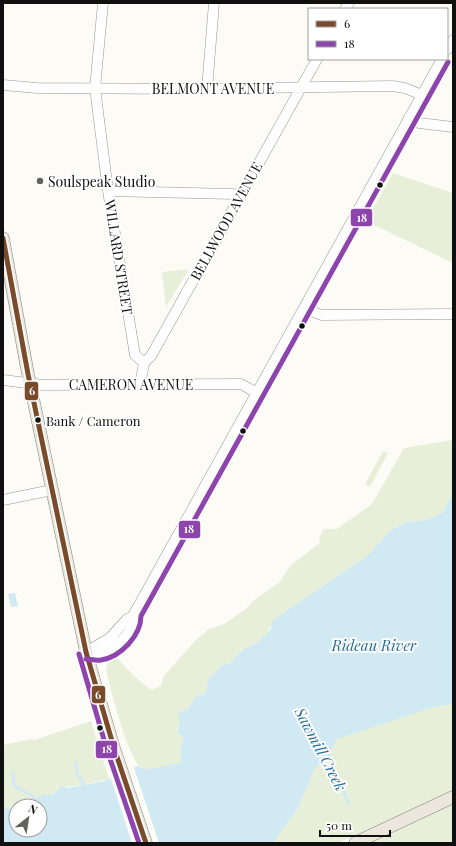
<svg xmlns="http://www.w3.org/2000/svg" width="456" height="846" font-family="'Playfair Display',serif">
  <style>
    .green { fill: #e7efd8 }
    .water { fill: #d0e9f2; fill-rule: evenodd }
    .pier { fill: #fcfbf6 }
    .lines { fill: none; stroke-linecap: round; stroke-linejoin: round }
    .stream { stroke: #d0e9f2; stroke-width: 3 }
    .minor-casing { stroke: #969694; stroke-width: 11 }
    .major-casing { stroke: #848381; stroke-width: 13 }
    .minor { stroke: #fffefe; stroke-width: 10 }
    .major { stroke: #ebe7dc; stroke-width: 12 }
    .bus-1-casing { stroke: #fff; stroke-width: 8 }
    .bus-2-casing { stroke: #fff; stroke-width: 8 }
    .bus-1 { stroke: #7a4b2a; stroke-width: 5 }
    .bus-2 { stroke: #8e44ad; stroke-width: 5 }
    .poi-dot { fill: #636260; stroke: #fff; stroke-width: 1.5 }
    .bus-dot { fill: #101010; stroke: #fff; stroke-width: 1.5 }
    .labels { text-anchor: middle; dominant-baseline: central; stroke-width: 4; stroke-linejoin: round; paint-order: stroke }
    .bus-label { font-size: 13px; fill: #101010; stroke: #fff; text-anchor: start }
    .street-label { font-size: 14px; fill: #101010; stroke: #fff }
    .poi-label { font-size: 14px; fill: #101010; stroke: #fff; text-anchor: start }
    .water-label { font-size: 15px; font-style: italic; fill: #246b98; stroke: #fff }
    .line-badge { stroke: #fff; stroke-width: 1.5 }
    .badge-label { font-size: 11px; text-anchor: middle; font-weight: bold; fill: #fff }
  </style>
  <rect width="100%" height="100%" fill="#fcfbf6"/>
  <path class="green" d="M393,173l60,20v70l-87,-42z
    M189,269l-23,38 -4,-35z
    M453,440v53l-11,20 -16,7 -19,2 -16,8 -24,26 -90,61c-8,9 -9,19 -20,26 -5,3 -11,3 -15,6 -4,5 -7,10 -12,14 -15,13 -20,9 -25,30l-10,4 -8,13 -7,1v12l-3,6 3,7 4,2 -4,10 1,12 -2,4c-12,-1 -25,8 -36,5 -14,-4 -33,-83 -37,-99l3,-10 5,-5 21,22 16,13 10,-4 3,-10 32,-36 13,-11 15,-5 22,-15 8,-9 26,-18 11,-17 29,-22 -1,-5 5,-9h13l35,-25 32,-56z
    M383,451l5,2 -18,34 -5,-3z
    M453,704v88l-115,51h-65l25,-35 17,-40 8,-6 7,-2 2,-11 5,-10 97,-32z
    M91,721l18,58 -28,6 -22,3 -7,7 -7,-1 -12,7c-13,-2 -18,8 -30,8v-64l29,-6 2,1z
    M453,803v40h-85z"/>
  <path class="water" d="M453,493v211l-19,3 -97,32 -5,10 -2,11 -7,2 -8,6 -17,40 -25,35h-270v-34l9,-1 4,-7 3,2 8,-3 6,1 3,-3 9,-4 7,1 10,-9 6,2 36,-7 33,-15c14,8 27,-3 42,-2l2,-4 -1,-12 4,-9 -7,-7 3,-9 -2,-10 2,-2 7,-1 8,-13 10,-4 4,-15 13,-13 7,-1 14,-15 14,-6 14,-14v-6l6,-6 90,-61 24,-26 16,-8 19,-2 16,-7zM16,806h24v24h-24z
    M15,593l3,13 -7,1 -3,-13z"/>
  <path class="pier" d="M133,765l26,78h-27l-22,-67z"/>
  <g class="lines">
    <path class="stream" d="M329,758l20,46
      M76,763l1,12 5,5 1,5
      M12,772l2,6 -1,5c6,9 17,8 22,16"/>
    <defs>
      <path id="minor" d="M103,3l-8,85 13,103 27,164 9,8
        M345,9l4,-6
        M447,50l6,-10
        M3,85l34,3 156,1 199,-3 13,2 17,7
        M207,89l7,-86
        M409,117l10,6 34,4
        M108,191l125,3 8,3
        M304,309l18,6 131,-1
        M3,380l40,5 198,-1 16,9
        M140,384l4,-21 7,-7 166,-297
        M3,500l49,-10
        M86,652l14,1 6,-2 15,-10 8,-9 5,-9v-9l308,-555
        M86,652l24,-14 17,-19 7,-3"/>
      <path id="major" d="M3,238l25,136 58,278 28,96 32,95
        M355,843l98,-46"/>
    </defs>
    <use href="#minor" class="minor-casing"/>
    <use href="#major" class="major-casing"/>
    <use href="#minor" class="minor"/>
    <use href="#major" class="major"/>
    <defs>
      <path id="bus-1" d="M3,238l25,136 58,278 28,96 32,95"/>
      <path id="bus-2" d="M79,654l28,96 32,93
        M86,659c4,0 10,2 15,1 20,-3 40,-25 40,-44l307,-554"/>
    </defs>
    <use href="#bus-1" class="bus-1-casing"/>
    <use href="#bus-2" class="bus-2-casing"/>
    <use href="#bus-1" class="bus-1"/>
    <use href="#bus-2" class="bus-2"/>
  </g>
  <circle class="poi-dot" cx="40" cy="181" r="4"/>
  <g class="bus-dot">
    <circle cx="380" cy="185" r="3.5"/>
    <circle cx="302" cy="326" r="3.5"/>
    <circle cx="38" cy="420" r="3.5"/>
    <circle cx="243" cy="431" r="3.5"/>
    <circle cx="100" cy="728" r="3.5"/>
  </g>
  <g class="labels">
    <g class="bus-label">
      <text x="46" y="420">Bank / Cameron</text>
    </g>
    <g class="street-label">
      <text x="213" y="88">BELMONT AVENUE</text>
      <text transform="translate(226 221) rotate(-61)">BELLWOOD AVENUE</text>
      <text transform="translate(119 257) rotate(81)">WILLARD STREET</text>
      <text x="131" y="384">CAMERON AVENUE</text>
    </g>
    <g class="poi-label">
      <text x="48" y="181">Soulspeak Studio</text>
    </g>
    <g class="water-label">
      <text x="374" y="645">Rideau River</text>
      <text transform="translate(321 749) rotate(62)">Sawmill Creek</text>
    </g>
  </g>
  <g class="line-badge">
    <rect x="350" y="208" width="23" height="19" rx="4" fill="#8e44ad"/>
    <rect x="24" y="381" width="15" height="20" rx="4" fill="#7a4b2a"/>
    <rect x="178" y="520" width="23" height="19" rx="4" fill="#8e44ad"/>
    <rect x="91" y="685" width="15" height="19" rx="4" fill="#7a4b2a"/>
    <rect x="95" y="740" width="23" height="19" rx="4" fill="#8e44ad"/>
  </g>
  <g class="badge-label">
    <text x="362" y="222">18</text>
    <text x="32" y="395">6</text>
    <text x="189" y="533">18</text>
    <text x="98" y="699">6</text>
    <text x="107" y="753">18</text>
  </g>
  <rect width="456" height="846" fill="none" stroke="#101010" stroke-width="8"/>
  <rect x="308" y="8" width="140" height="52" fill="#ffffff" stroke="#9f9f9f"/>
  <rect x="316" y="21" width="20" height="6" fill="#7a4b2a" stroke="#9f9f9f"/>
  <text x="344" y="28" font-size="12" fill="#101010">6</text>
  <rect x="316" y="41" width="20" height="6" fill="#8e44ad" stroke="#9f9f9f"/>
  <text x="344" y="48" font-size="12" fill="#101010">18</text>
  <g transform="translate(28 818) rotate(30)"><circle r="19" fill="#ffffff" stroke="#9f9f9f"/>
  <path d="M0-3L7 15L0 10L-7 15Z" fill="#636260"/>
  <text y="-6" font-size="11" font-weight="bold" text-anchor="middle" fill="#101010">N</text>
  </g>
  <path d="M320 830v6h70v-6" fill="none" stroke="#101010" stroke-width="2"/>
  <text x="326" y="830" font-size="12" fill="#101010" stroke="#ffffff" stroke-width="3" paint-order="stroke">50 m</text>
</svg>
